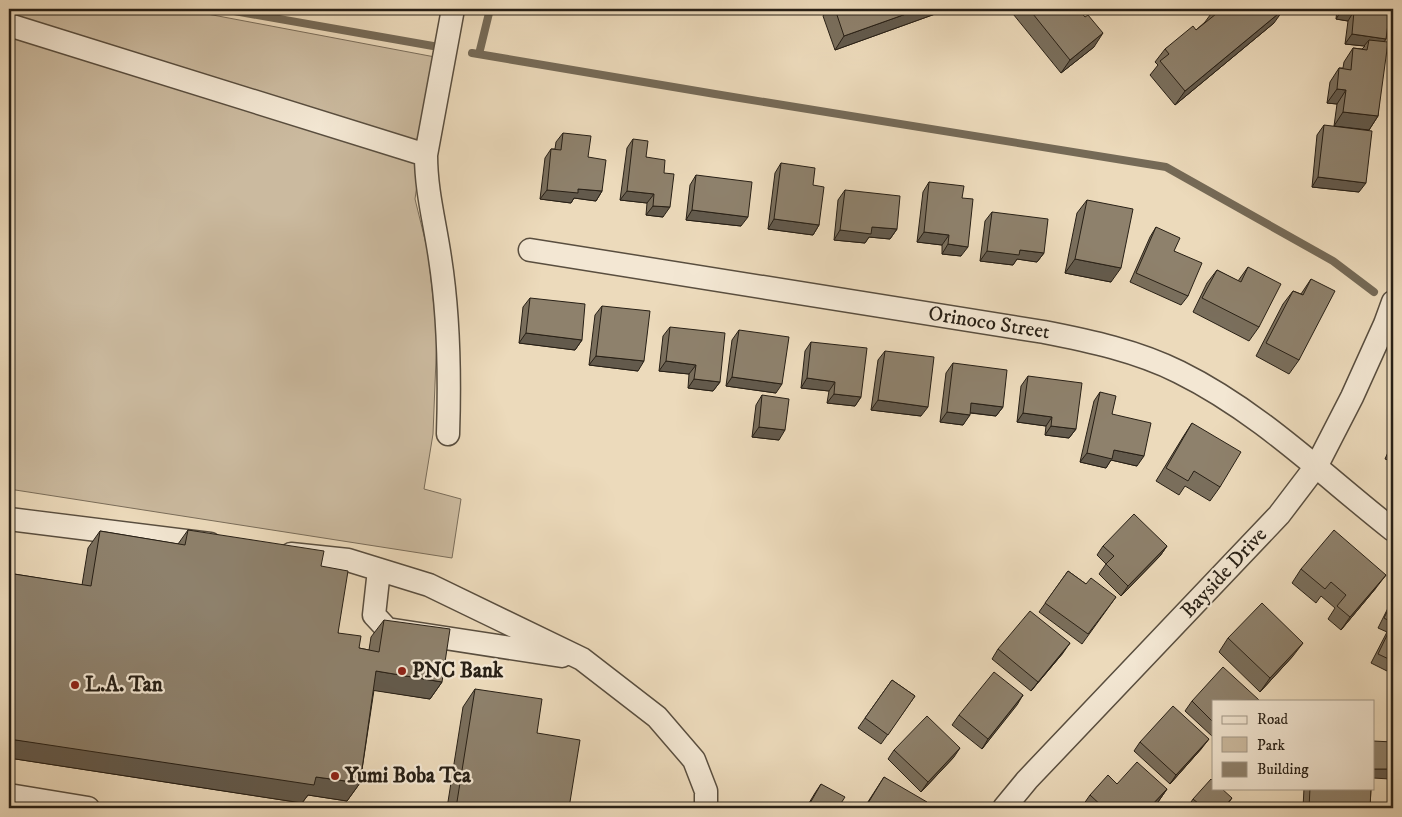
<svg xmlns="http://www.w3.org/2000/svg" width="1402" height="817" font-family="'IM FELL DW Pica',serif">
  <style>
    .green { fill: #cbba9f; stroke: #7a6d5a }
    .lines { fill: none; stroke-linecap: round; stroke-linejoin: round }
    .stream { stroke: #756a57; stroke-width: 8 }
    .minor-casing { stroke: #594e3f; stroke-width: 25 }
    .minor { stroke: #f3e7d3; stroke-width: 22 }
    .wall { fill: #7a6f5d; stroke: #282016 }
    .shaded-wall { fill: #635a4c; stroke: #282016 }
    .building { fill: #8e816c; stroke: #282016 }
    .poi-dot { fill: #8f2418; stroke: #f3e7d3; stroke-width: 2 }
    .labels { text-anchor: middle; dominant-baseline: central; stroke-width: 4.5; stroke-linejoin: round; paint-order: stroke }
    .street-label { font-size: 21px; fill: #282016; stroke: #f3e7d3 }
    .poi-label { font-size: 21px; font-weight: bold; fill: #282016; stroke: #f3e7d3; text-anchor: start }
  </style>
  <rect width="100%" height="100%" fill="#ecdabb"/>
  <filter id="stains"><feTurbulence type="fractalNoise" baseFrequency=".004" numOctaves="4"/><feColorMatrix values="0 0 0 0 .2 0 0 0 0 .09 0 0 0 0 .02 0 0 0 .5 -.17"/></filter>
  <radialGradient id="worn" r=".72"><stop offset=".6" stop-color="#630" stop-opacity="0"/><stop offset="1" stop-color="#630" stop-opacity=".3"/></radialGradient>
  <path class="green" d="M9,9h172l254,48 -20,142 13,53 9,82 -4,100 -9,55 37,10 -9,59 -443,-69z"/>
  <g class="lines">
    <path class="stream" d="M223,9l210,37
      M472,53l243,41 451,73 167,94 41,31
      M479,54l11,-45"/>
    <defs>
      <path id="minor" d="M9,25l417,130
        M530,250l514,82c46,9 93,19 135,40 81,40 144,103 214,158
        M448,434c2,-59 1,-118 -8,-176 -5,-35 -14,-67 -14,-103l27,-146
        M9,519l201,25
        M291,554l57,6 81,25 153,74 75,58 37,43 12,31v17
        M379,570l-5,45 13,14 175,27
        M9,795l79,13
        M1004,808l23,-28 252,-265 38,-50 35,-68 33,-73 8,-22"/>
    </defs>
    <use href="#minor" class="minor-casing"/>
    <use href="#minor" class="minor"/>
  </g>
  <path class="wall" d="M827,9h122l-114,41 -12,-34z
    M1009,9h73l-1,2 13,36 -33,26z
    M1337,9h53l-4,30 -2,3 -6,74 -9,14 -35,-4 3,-22 -10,-1 3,-21 9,-14h4l1,-6 9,-14 9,1 3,-3 -20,-2 3,-23 -12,-2z
    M1213,11l61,12 -99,82 -25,-30 8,-10 -3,-3 10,-13 31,-19 9,-8z
    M1324,125l35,67 -47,-5 5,-52z
    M563,133l25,24 14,34 -6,10 -22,-3 -3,5 -31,-4 5,-41 6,-9h4l1,-7z
    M633,139l13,18 18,16 -1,44 -17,-2 1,-12 -27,-3 7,-52z
    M781,163l32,22 6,40 -6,10 -45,-6 7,-56z
    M696,175l45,51 -55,-6 4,-35z
    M929,182l33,16 -1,58 -19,-2v-9l-25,-3 6,-50z
    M845,190l52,39 -7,10 -21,-2 -4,6 -31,-3 4,-40z
    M1087,200l24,82 -46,-9 12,-60z
    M992,212l52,41 -7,9 -20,-3 -4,6 -33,-4 5,-40z
    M1156,227l18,24 14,45 -7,9 -51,-23 20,-45z
    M1248,267l11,60 -10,14 -56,-29 14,-29 10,-13 21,11z
    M1311,279l-12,81 -10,14 -33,-18 27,-52 10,-13 8,3z
    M530,298l52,42 -7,10 -56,-7 4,-36z
    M602,306l36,65 -49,-6 6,-50z
    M670,327l50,55 -7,9 -25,-3 1,-14 -30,-3 4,-35z
    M739,330l37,63 -50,-7 6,-46z
    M811,342l50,55 -6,9 -28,-3 2,-12 -28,-3 4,-37z
    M885,351l36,65 -50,-6 7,-50z
    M953,363l50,44 -7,9 -26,-3 -7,12 -23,-3 6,-49z
    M1028,376l48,53 -7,9 -24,-3 1,-9 -29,-4 4,-36z
    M1100,392l12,22 25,52 -26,-6 -5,8 -26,-6 14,-61z
    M762,395l17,45 -27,-3 4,-32z
    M1192,423l28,64 -10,14 -25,-15 -6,9 -23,-14 27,-44z
    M1393,441v21l-8,-3z
    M188,530l133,36 17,67 21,15 10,2 2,-13 13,-17 58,62 -12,17 -56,-9 -14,93 -13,18 -39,-6 -6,8 -293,-45v-177l5,-7 68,11 6,-37 12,-17 78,13z
    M1103,546h64l-7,10 -39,40 -22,-22 7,-10 -9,-9z
    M1301,569l75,19 -35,42 -13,-11 7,-11 -14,-12 -5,7 -24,-20z
    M1068,571l18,13 30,13 -34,47 -43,-32z
    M1393,598v76l-22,-11 16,-31 -9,-4z
    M1228,638l65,18 -33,36 -41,-40z
    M998,649l65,4 -32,38 -39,-32z
    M892,680l23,16 -34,48 -23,-16z
    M475,689l62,44 32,75h-122l16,-101z
    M1023,695l-41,54 -30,-24 7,-10z
    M1192,701h21v36l-28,-26z
    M1140,742l62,6 -32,36 -36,-33z
    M894,750l60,7 -33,35 -33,-33z
    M884,777l40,31h-60z
    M821,784l17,24h-32l9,-15z
    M1117,784l50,5 -9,13 -6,6h-79h8l9,-13z
    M1304,788h67l-1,20h-67z
    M1393,797v11h-6l1,-3z
    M1232,798l-7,10h-38l6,-9z"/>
  <path class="shaded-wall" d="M920,9h29l-114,41 9,-14z
    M1284,9l-10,14 -99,82 10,-14z
    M1342,10l12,1 -6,10 -12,-2z
    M1103,33l-9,14 -33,26 9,-13z
    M1352,34l34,5 -6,9 -11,-8 -5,6 -19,-2z
    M1337,89l9,1 -9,14 -10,-1z
    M1343,112l35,4 -9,14 -35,-4z
    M1318,177l48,6 -7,9 -47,-5z
    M578,189l24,2 -6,10 -22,-3 -3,5 -31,-4 7,-9z
    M627,191l27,3 -7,9 -27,-3z
    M653,206l17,1 -7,10 -17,-2z
    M692,210l56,7 -7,9 -55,-6z
    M774,219l45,6 -6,10 -45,-6z
    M872,227l25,2 -7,10 -21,-2 -4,6 -31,-3 6,-10z
    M924,232l25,3 -7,10 -25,-3z
    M948,244l20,3 -7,9 -19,-2z
    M1020,250l24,3 -7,9 -20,-3 -4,6 -33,-4 7,-10z
    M1075,259l46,9 -10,14 -46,-9z
    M526,333l56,7 -7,10 -56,-7z
    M596,356l48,5 -6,10 -49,-6z
    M666,361l30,4 -7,9 -30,-3z
    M732,377l50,7 -6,9 -50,-7z
    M807,378l28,4 -6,9 -28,-3z
    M694,379l26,3 -7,9 -25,-3z
    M834,394l27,3 -6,9 -28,-3z
    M878,400l50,7 -7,9 -50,-6z
    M971,403l32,4 -7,9 -31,-4z
    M947,412l23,3 -7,10 -23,-3z
    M1023,413l29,4 -6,9 -29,-4z
    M1051,426l25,3 -7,9 -24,-3z
    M759,427l26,3 -6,10 -27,-3z
    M1114,450l30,6 -7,10 -26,-6 -5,8 -26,-6 7,-9z
    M1167,546l-7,10 -39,40 7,-10z
    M1386,575l-10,13 -35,42 9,-13z
    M1070,643l-7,10 -32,38 7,-9z
    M1303,643l-10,13 -33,36 10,-14z
    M376,671l66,11 -12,17 -66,-10z
    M1023,695l-6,10 -35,44 6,-10z
    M9,739l307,38 44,6 -13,18 -39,-6 -6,8 -293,-45z
    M1209,739l-7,9 -32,36 6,-9z
    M960,748l-6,9 -33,35 7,-10z
    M1373,769h20v5l-3,5 -17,-1z
    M1167,789l-9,13 -6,6h-3z"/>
  <path class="building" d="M835,9h85l-76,27z
    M1029,9h53l-2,2 5,6 3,-2 15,18 -33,27z
    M1215,9h69l-99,82 -25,-30 9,-7 -4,-5 28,-23 3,4 20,-16 -3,-3z
    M1342,9h48l-4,30 -34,-5 2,-23 -12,-1z
    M1369,40l19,2 -10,74 -35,-4 3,-22 -9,-1 2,-21 12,2 2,-22 14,2z
    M1324,125l48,6 -6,52 -48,-6z
    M563,133l28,3 -3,21 18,3 -4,31 -24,-2v4l-31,-3 4,-41 10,1z
    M633,139l15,2 -2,16 19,3 -1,13 10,1 -4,33 -17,-1 1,-12 -27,-3z
    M781,163l34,5 -2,17 11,2 -5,38 -45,-6z
    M696,175l56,7 -4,35 -56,-7z
    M929,182l35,4 -2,12 11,1 -5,48 -20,-3 1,-9 -25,-3z
    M845,190l55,6 -3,33 -25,-2 -1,7 -31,-4z
    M1087,200l46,9 -12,59 -46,-9z
    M992,212l56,7 -4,34 -24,-3 -1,5 -32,-4z
    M1156,227l24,11 -6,13 28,12 -14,33 -52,-23z
    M1248,267l33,17 -22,43 -57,-29 15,-28 24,12z
    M1311,279l24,12 -36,69 -33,-17 27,-52 10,4z
    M530,298l55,6 -3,36 -56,-7z
    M602,306l48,5 -6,50 -48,-5z
    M670,327l55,6 -5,49 -26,-3 2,-14 -30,-4z
    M739,330l50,7 -7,47 -50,-7z
    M811,342l56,6 -6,49 -27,-3 1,-12 -28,-4z
    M885,351l49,6 -6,50 -50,-7z
    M953,363l54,7 -4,37 -32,-4 -1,12 -23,-3z
    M1028,376l54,7 -6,46 -25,-3 1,-9 -29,-4z
    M1100,392l16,4 -4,18 39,9 -7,33 -30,-6 -2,9 -25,-6z
    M762,395l27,4 -4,31 -26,-3z
    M1192,423l49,29 -21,35 -26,-16 -6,10 -22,-13z
    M1134,514l33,32 -39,40 -22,-22 8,-8 -11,-10z
    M188,530l136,21 -3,15 27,5 -10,62 23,3 -2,12 20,4 5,-32 66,9 -8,53 -66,-11 -16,112 -44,-6 -2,8 -305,-46v-132l5,-33 77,12 9,-55 85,14z
    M1334,530l52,45 -36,42 -13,-11 9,-11 -15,-13 -6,7 -24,-20z
    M1068,571l18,13 5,-6 25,19 -28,37 -43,-31z
    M1393,600v61l-15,-7 15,-31 -9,-5z
    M1262,603l41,40 -33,35 -42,-40z
    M1030,611l40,32 -32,39 -40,-33z
    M1223,667l36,33 -46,1v21l-21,-21z
    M994,672l29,23 -35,44 -29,-24z
    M892,680l23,16 -27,39 -23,-17z
    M475,689l67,10 -5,34 43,7 -11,68h-113z
    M1173,706l36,33 -33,36 -36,-33z
    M927,716l33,32 -32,34 -34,-32z
    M1373,741l20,1v27h-20z
    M1137,762l30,27 -18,19h-45l-14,-13 18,-20 9,9z
    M884,777l43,25 -3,6h-59z
    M1211,779l2,2v7h8l11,10 -9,10h-19l-11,-9z
    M821,784l24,13 -7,11h-23l-6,-3z
    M1310,788h61l-1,20h-61z
    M1393,799v9h-3z
    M1266,803l6,5h-10z
    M1077,804l5,4h-9z"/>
  <g class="poi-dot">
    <circle cx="402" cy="671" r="5"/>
    <circle cx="75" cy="685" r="5"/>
    <circle cx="335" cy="776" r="5"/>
  </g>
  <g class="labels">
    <g class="street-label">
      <text transform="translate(989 323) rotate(9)">Orinoco Street</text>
      <text transform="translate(1224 573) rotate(-47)">Bayside Drive</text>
    </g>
    <g class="poi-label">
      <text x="412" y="671">PNC Bank</text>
      <text x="85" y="685">L.A. Tan</text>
      <text x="345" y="776">Yumi Boba Tea</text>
    </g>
  </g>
  <rect width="1402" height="817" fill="none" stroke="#ecdabb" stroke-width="30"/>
  <rect x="10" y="10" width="1382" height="797" fill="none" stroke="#282016" stroke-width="2.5"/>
  <rect x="15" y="15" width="1372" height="787" fill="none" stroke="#282016"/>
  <rect x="1212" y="700" width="162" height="90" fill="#f3e7d3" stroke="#a29787"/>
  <rect x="1222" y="716" width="25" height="8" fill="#f3e7d3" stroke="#a29787"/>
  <text x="1257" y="724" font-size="15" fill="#282016">Road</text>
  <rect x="1222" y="737" width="25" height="15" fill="#cbba9f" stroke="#a29787"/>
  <text x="1257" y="750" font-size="15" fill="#282016">Park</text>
  <rect x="1222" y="762" width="25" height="15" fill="#8e816c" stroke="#a29787"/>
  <text x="1257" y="774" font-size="15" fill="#282016">Building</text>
  <rect width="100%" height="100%" filter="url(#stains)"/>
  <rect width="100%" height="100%" fill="url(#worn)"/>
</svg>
